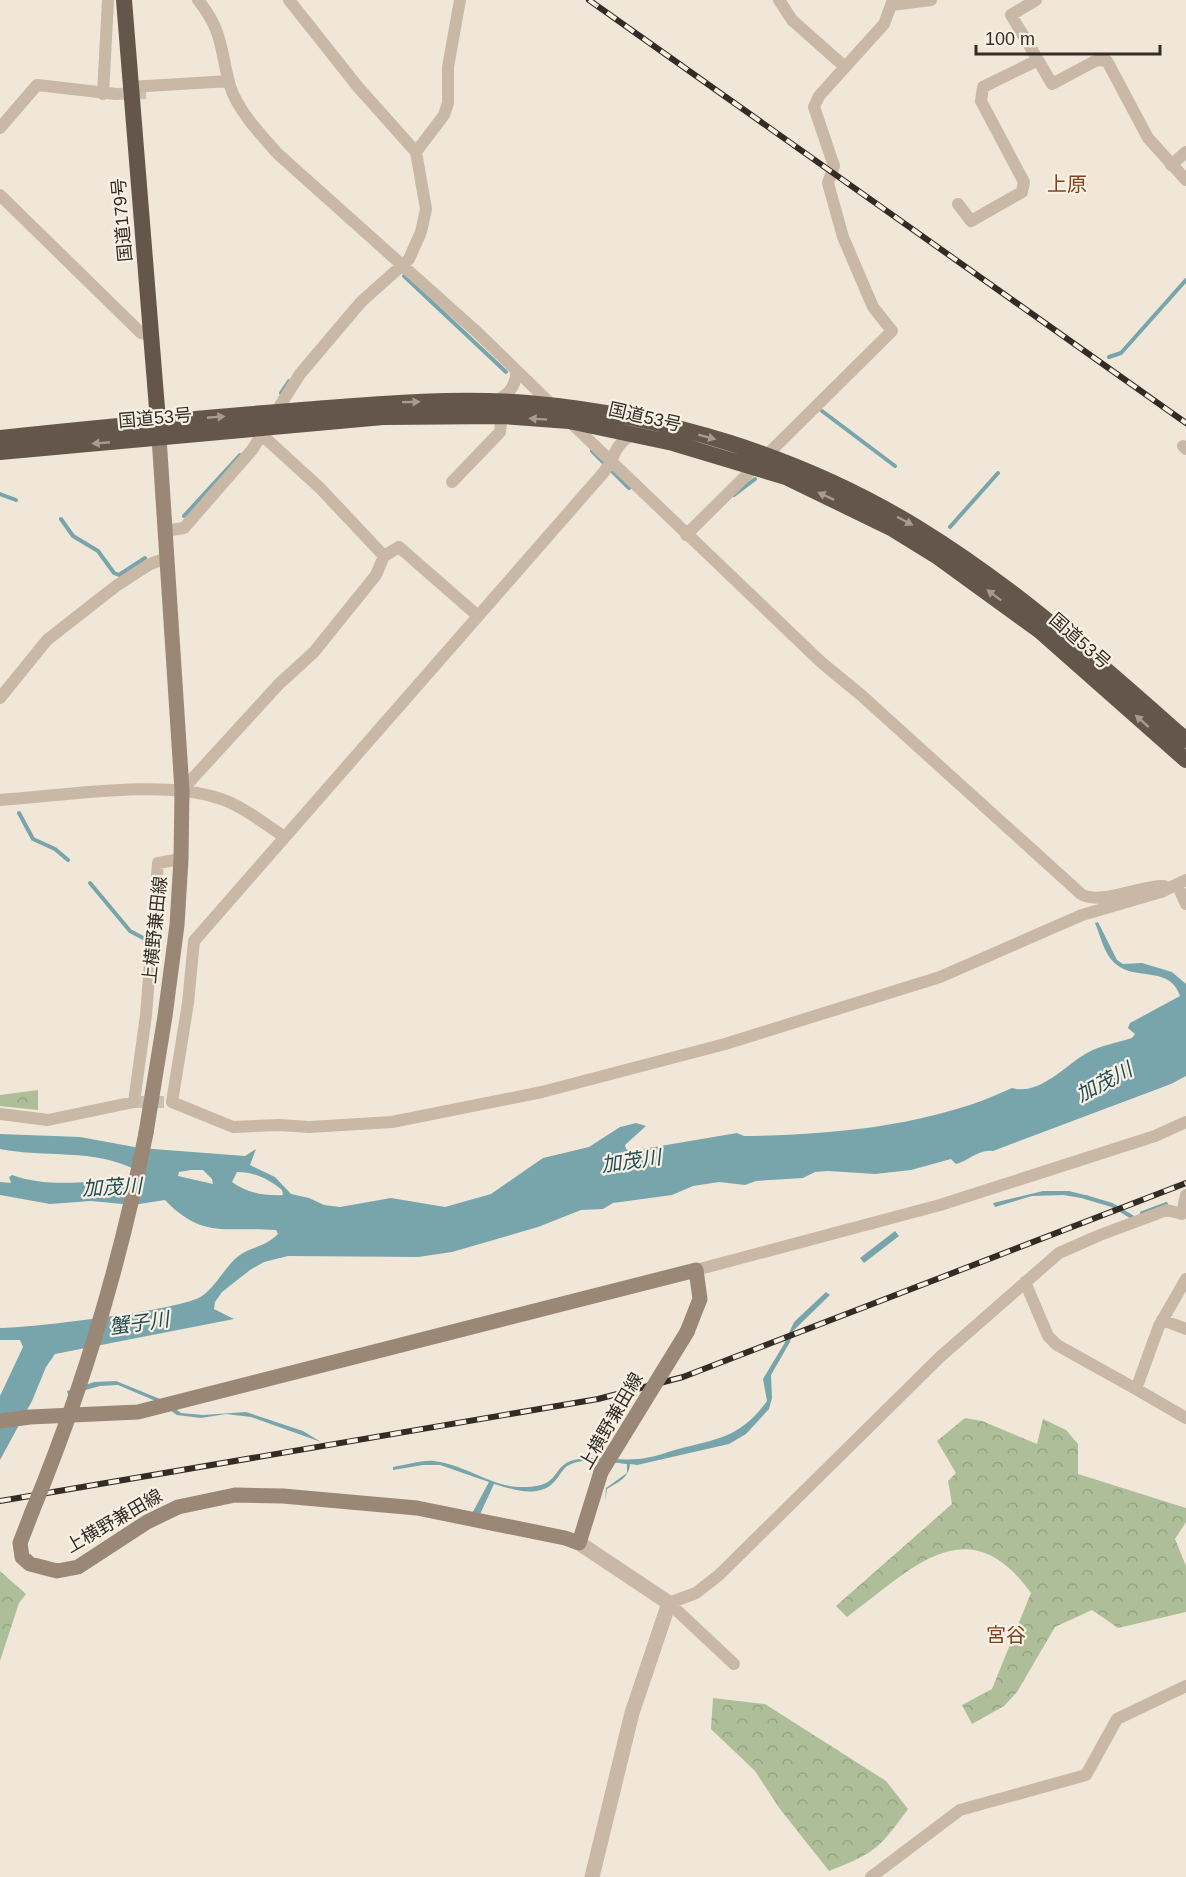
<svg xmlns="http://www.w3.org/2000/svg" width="1186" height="1877" font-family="Arial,'Noto Sans JP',sans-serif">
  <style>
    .forest { fill: url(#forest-crowns) }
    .water { fill: #78a5ac; fill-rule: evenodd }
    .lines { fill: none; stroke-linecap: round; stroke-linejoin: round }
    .stream { stroke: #78a5ac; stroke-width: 4 }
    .minor-tunnel { stroke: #cac1b4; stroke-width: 12; stroke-dasharray: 12 6; stroke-linecap: butt }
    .minor { stroke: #c8b8a5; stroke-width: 12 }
    .tertiary { stroke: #c8b8a5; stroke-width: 15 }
    .secondary { stroke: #9b8776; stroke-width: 15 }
    .trunk { stroke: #64564a; stroke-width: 16 }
    .rail-casing { stroke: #332b26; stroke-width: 6 }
    .rail { stroke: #f8f1e4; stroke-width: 4; stroke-dasharray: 11; stroke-linecap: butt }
    .secondary-bridge { stroke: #9b8776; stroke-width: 15 }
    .oneway { fill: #a79c8f }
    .labels { text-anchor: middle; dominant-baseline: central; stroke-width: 4.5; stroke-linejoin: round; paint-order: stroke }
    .street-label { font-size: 18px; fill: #332b26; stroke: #f8f1e4 }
    .neighbourhood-label { font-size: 20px; fill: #804121; stroke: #f8f1e4 }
    .water-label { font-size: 20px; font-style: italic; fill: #1d4b54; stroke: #f8f1e4 }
  </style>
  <defs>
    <pattern id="forest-crowns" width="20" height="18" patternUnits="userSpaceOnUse" patternTransform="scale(1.5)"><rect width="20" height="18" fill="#aebe99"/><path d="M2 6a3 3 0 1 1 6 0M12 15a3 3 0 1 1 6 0" fill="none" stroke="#96a384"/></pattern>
  </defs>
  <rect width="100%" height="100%" fill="#f0e7d8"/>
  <path class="forest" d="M38,1090v20l-38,-4v-11z
    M965,1418l17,3 55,23 6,-25 23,11 12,14v30l108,34v14l-11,17 11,27v46l-68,16 -26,-18 -37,17 -38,65 -13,14 -32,18 -10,-19 30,-16 39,-96c-64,-89 -121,-22 -184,24l-11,-11 116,-102 -4,-23 8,-8 -19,-32z
    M0,1571l26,23 -7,9 -19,58z
    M713,1698l52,6 121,77 22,28c-29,40 -33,44 -79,62l-49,-62 -25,-38 -44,-42z"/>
  <path class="water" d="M1098,922l19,38 6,4 19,-1 30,9 14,12v92l-15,8 -178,67c-15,-2 -24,10 -37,13l-5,-5 -40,11 -36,4 -47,-3 -13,1 -12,6 -47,3 -11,4 -26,-3 -26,4 -21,9 -59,8 -10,6 -22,1 -43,17 -86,25 -34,5 -130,-1 -24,6 -14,8 -28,22 -7,10 -1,7 20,10 -179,35 -9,13 -14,34 -32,59v-64l23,-49 -3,-7h-20v-12c29,0 183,-18 202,-32 16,-11 25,-34 41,-43 14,-7 24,-8 35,-19l-2,-4c-49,-4 -73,10 -111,-30l-32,5 -42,-4 -41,3 -50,-9v-13l11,1 -2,-6 3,-2c38,14 86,6 126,1l-2,-6c-42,-22 -91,-12 -136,-21v-15l80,3 60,11 105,8 11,-7 -6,16 25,12 16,17 18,4 15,7 16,2 51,-9 54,9 46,-13 52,-36 46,-11 31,-20 16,-4 10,3 -21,19 1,4 5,2 106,-18 7,3c88,-1 188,-10 268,-48 28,8 53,-23 75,-35 14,-8 30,-10 45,-15l3,-4 -7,-6 2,-5 50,-27c-9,-29 -42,-17 -60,-29 -16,-10 -18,-28 -25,-44zM191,1170h12l9,9 1,5 -35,-8 1,-4zM237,1172c18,0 31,7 45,18l1,5c-19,1 -36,-2 -51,-13z
    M1043,1191h26l20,5 -2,3 -24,-4 -31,1 -37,11 -2,-4z
    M895,1231l4,5 -35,27 -4,-5z
    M826,1292l4,3 -37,36 -3,11 -19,33 1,23 -3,11 -23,25 -17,10 -92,21 -7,-1c-1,14 -12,18 -23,25l-2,12 1,-13 21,-15v-9c-17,-2 -44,-8 -60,2 -6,5 -9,13 -15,18 -15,14 -41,5 -58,0l-18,39 -7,-4 20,-37 -49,-17h-17l-30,5v-3c13,-2 28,-7 41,-6 30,3 57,26 87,26 42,1 29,-21 53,-27 22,-5 42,1 64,-1 13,-1 27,-6 40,-10 40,-10 63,-12 89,-48l-4,-22 21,-35 10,-22z
    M116,1381l49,20 16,12 22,2 43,-3 57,19 18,11 -70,-25 -25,-3 -25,4 -24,-3 -19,-13 -40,-17 -18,1 -32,9 -1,-4 27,-9z"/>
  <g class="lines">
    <path class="stream" d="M404,276l102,96
      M1109,357l12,-4 65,-73
      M281,393l8,-12
      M822,411l73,55
      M592,451l37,37
      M0,494l16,6
      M734,495l21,-16
      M184,516l56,-61
      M61,519l12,17 25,15 16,22 5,2 26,-17
      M950,527l48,-54
      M19,813l14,26 22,10 13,11
      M90,883l40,48 17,9
      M1085,1197l27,8 20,12
      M1142,1213l24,-9"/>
    <path class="minor-tunnel" d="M116,94l30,-1
      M134,1102h38"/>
    <path class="minor" d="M198,0c26,32 22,51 32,86 8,25 31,49 48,68l200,179 76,74
      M779,0l13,20 53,47
      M1036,0l-25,15 27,45
      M892,5l39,-5
      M131,87l98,-6
      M103,94l5,-94
      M0,128l37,-43 79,9
      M416,152l28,-37 4,-12v-36l12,-67
      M1171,165l15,-13
      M0,195l141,138 12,3
      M958,204l13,17 51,-29 2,-10 -43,-81 2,-14 55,-27 14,24 45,-24 10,1 41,77 38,42
      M495,401c14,-6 20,-14 22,-30
      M569,421l253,242 39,32 220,199c19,12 60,-9 83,-8
      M633,434c-22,14 -15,20 -29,38l-410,469 -6,62 -16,99 61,25 46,-2 30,2 83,-5 150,-30 183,-48 215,-67 142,-62 79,-23 25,-12
      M263,436l57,52 64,68
      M1183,446l3,3
      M452,482l48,-50 2,-16
      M165,531l19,-3 68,-78 48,-76 61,-72 48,-43 12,-27 5,-23 -10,-57 -58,-65 -69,-87
      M686,535l206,-204 -19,-24 -30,-70 -15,-54 6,-17 -20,-59 5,-11 65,-72 9,-24
      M0,698l47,-58 69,-54 34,-22 17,-6
      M182,790l97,-106 35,-32 62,-77 8,-19 15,-9 79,69
      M0,800c62,-4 161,-21 218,-2 24,7 46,26 67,39
      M1177,884l9,20
      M0,1114l48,6 86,-18 12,-87 12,-152 23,-4
      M696,1270l244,-65 215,-69 31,-14
      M1186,1279l-27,47 -23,63 50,29
      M1025,1282l23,54 9,9 79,44
      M1162,1320l24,9
      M734,1664l-65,-61 27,-10 23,-18 221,-218 119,-104 41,-18 67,-25 15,4 4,-19
      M871,1877l89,-67 126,-35 31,-56 69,-33"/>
    <path class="tertiary" d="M579,1543l90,60 -37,110 -40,164"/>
    <path class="secondary" d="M146,1133l19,-117 12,-91 4,-66 1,-69 -23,-353
      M0,1421l30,-4 108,-5 558,-142 4,29 -13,33
      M32,1512l-12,31 2,14 8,7 27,7 21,-4 69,-45 31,-15 57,-12 48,1 134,12 148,30 14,5 22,-71"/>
    <path class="trunk" d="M124,0l35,433
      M0,438c101,-11 201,-20 302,-28 75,-6 151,-13 226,-7 137,12 272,53 390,125 98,60 182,136 268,212
      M0,452l383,-35 119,-1 67,5 104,22 113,34 105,51 47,29 102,74 146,129"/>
    <defs>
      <path id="rail" d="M589,0l597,423
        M0,1501l598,-102 85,-22 503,-194"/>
    </defs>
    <use href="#rail" class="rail-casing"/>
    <use href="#rail" class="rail"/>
    <path class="secondary-bridge" d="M601,1472l86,-140
      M32,1512c51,-123 88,-248 114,-379"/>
  </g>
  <defs><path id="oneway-solid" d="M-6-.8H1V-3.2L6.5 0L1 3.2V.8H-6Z" transform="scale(1.5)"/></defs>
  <g class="oneway">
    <use href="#oneway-solid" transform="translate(411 402) rotate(-1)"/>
    <use href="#oneway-solid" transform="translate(216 417) rotate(-5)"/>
    <use href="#oneway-solid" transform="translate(538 419) rotate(-176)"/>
    <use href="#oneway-solid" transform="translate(707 437) rotate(15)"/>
    <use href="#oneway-solid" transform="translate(101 443) rotate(175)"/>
    <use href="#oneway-solid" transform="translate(826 496) rotate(-155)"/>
    <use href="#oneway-solid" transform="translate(905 521) rotate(28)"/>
    <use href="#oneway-solid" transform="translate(994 595) rotate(-143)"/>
    <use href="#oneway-solid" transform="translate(1142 721) rotate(-138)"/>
  </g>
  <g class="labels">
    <g class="street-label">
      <text transform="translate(122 220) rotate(-95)">国道179号</text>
      <text transform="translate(645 417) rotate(13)">国道53号</text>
      <text transform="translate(155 418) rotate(-5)">国道53号</text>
      <text transform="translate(1080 641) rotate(41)">国道53号</text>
      <text transform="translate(155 930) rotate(-84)">上横野兼田線</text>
      <text transform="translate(611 1421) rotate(-60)">上横野兼田線</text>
      <text transform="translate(114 1521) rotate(-30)">上横野兼田線</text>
    </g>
    <g class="neighbourhood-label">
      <text x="1067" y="184">上原</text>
      <text x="1006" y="1635">宮谷</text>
    </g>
    <g class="water-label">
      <text transform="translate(1104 1082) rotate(-28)">加茂川</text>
      <text transform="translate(631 1161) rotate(-8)">加茂川</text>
      <text transform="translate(112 1187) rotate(-3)">加茂川</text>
      <text transform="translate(139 1323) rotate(-8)">蟹子川</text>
    </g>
  </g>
  <path d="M976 45v9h184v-9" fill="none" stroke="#332b26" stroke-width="3"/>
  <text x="985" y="45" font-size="18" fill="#332b26" stroke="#f8f1e4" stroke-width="4.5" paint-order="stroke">100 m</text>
</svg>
